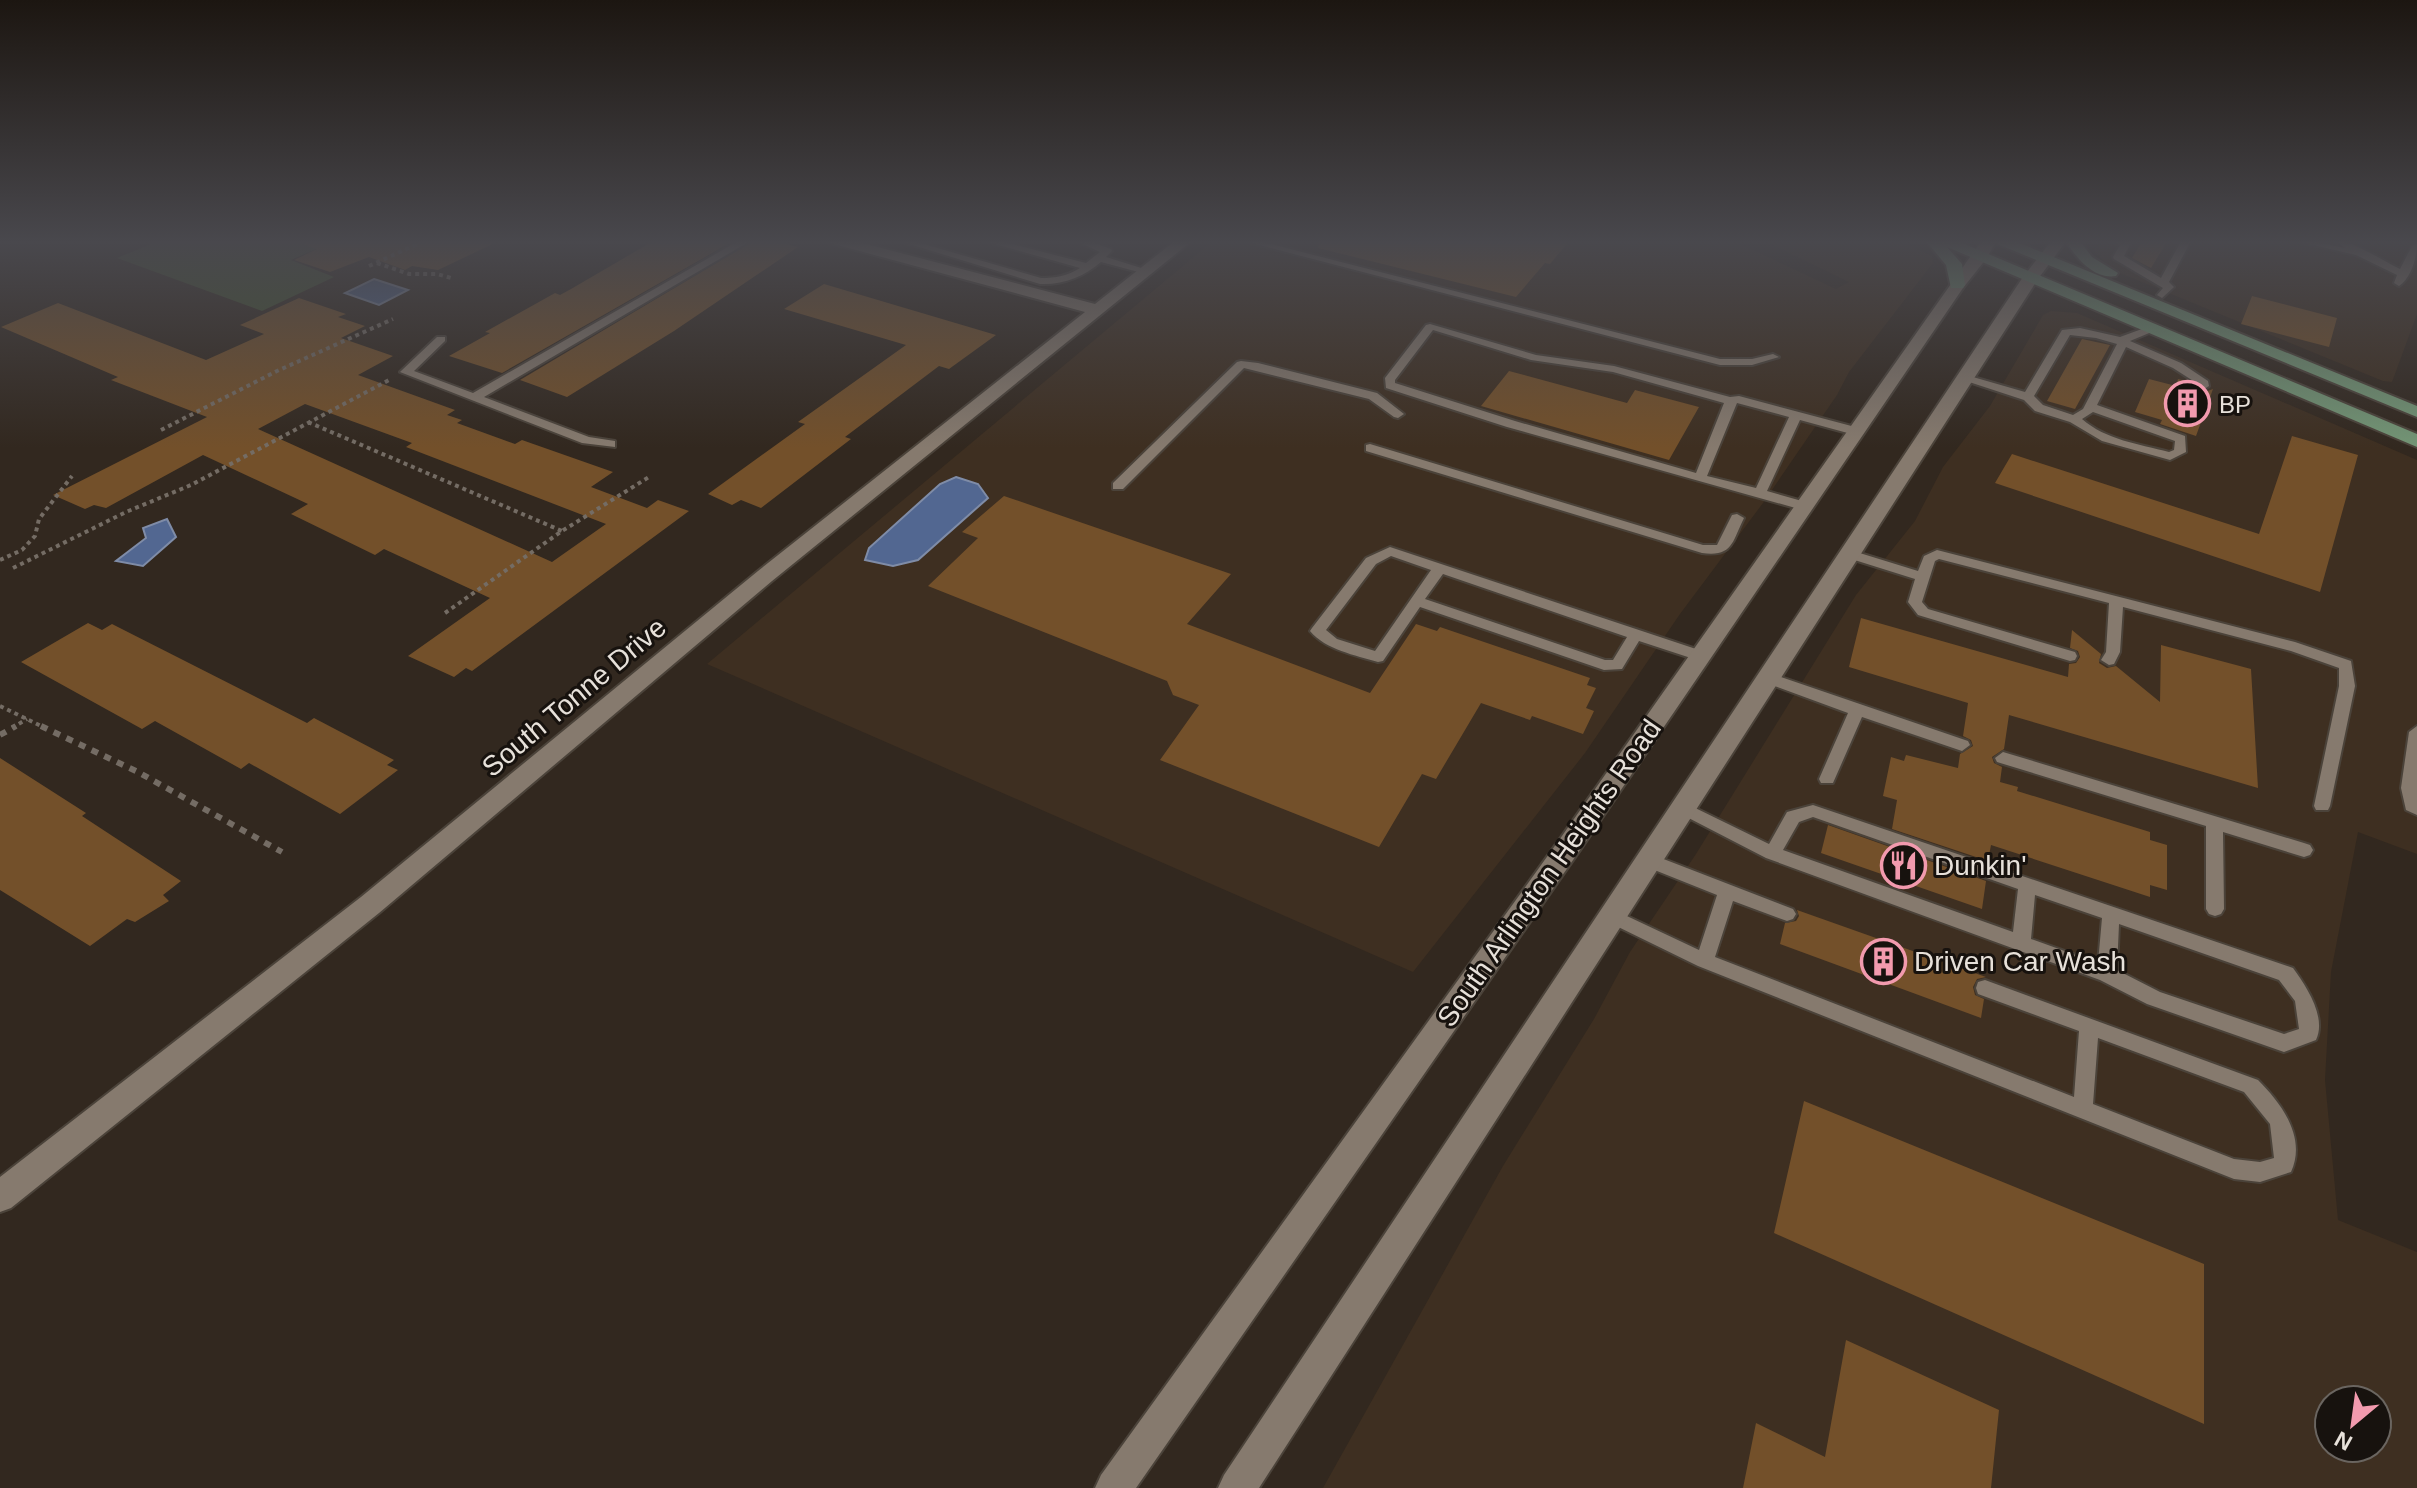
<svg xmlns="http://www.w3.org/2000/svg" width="2417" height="1488" font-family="Helvetica,sans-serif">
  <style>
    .built { fill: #3e2f21; fill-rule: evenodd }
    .green { fill: #425330 }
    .water { fill: #526791; stroke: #7f8ca7; stroke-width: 2 }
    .building { fill: #73502a; fill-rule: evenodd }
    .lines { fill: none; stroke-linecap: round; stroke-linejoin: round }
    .lane-casing { stroke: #4b433a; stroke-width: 4 }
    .street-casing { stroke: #4b433a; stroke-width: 4 }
    .secondary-casing { stroke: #4b433a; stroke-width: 4 }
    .primary-casing { stroke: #4b433a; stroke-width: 4 }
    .path-far1 { stroke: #746c64; stroke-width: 4; stroke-dasharray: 4 4; stroke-linecap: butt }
    .path { stroke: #746c64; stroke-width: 6; stroke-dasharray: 7 7; stroke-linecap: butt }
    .lane { fill: #867a6e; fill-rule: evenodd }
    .street { fill: #867a6e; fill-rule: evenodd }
    .secondary { fill: #867a6e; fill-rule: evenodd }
    .primary { fill: #739575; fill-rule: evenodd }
    .labels { text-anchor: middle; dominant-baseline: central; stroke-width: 6; stroke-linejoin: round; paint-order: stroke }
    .far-poi-label { font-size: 24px; fill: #e7e1da; stroke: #17120e; text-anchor: start }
    .street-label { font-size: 28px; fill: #e7e1da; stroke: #17120e }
    .poi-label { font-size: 28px; fill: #e7e1da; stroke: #17120e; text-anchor: start }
  </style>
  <rect width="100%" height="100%" fill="#32281f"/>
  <path class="built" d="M1214,240h518l104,49 13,-7 -87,-42h135l35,16 1,7 -84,109 -12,23 -74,108 -83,111 -95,139 -172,219 -706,-308z
    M2102,240h315v74l-25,68 -9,-1 -263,-108 -14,-8 -12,-14z
    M2051,311l26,2 340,147v394l-59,-22 -27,140 -6,108 13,140 79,32v236h-1094l180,-322 91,-147 36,-67 66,-98 160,-259 59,-74 28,-54 47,-61 53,-91zM2329,1400h48v48h-48z"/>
  <path class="green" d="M161,240h175l-45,20 43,17 -72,34 -145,-53z"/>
  <path class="water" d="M374,279l34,11 -29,15 -34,-12z
    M956,477l22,7 10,14 -70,62 -25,6 -28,-6 4,-12 71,-64z
    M167,519l9,18 -33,29 -27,-5 30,-23 -3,-10z"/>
  <path class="building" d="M306,240h195l-63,30 -26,-4 -7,4 -36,-13 -39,15 -36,-12 23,-11 -12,-4z
    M655,240h80l-233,133 -53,-17 41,-23 -5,-1 70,-39 5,2 11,-6z
    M755,240h15l28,7 -124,84 -107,66 -47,-17z
    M1319,240h251l-20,24 -5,-1 -29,34 -198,-49z
    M2143,240h25l-17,28 -19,-10z
    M824,284l172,51 -47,34 -10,-3 -94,71 6,2 -90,69 -20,-8 -9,5 -24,-11 97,-70 -7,-2 108,-77 -122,-36z
    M2252,296l85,22 -8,29 -88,-23z
    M299,298l47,16 -8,3 27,9 -24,12 52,18 -35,19 97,35 -8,5 15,5 -5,3 58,21 7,-4 91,32 -22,15 56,21 11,-8 31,11 -217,160 -6,-3 -12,9 -46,-21 82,-58 -106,-49 -9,6 -84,-41 17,-10 -105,-49 -97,53 -12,-3 -9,4 -32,-14 154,-78 -96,-37 7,-3 -117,-50 57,-24 148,57 58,-26 -24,-9zM305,404l107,39 -6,4 200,77 -54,38 -294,-133z
    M2082,339l28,6 -35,64 -28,-8z
    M1509,371l118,32 8,-13 64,17 -30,53 -188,-54z
    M2149,379l27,7 2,-7 12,3 12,11 11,-4 -17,47 -36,-12 2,-4 -27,-8z
    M2292,436l66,19 -38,137 -325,-109 17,-29 247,80z
    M1004,496l227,78 -44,50 183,69 46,-69 21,7 3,-4 150,51 -3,7 9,3 -10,20 8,3 -11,23 -51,-18 -2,4 -49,-17 -45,76 -14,-5 -43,73 -219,-87 39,-55 -26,-10 -6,-14 -239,-95 50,-48 -16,-6z
    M1861,618l207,59 1,-13 7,-1 4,-6 -2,-6 -8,-3 2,-18 29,24 -2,9 8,5 9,-2 44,36 1,-57 90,24 7,119 -249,-73 -5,34 -12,8 2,6 8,4 -2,15 18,5 -1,4 133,41v8l17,5v45l-17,-5v12l-159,-52 -3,16 -96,-32 5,-29 -14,-4 8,-39 13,4 2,-6 52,13 2,-14 13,-8 -2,-6 -8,-4 5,-33 -119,-36z
    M88,623l14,7 10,-6 195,99 7,-5 80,42 -7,5 11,5 -58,44 -91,-51 -8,6 -86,-48 -13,8 -121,-67z
    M0,758l86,55 -4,3 99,65 -18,14 6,6 -34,21 -8,-3 -37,27 -90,-56z
    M1828,825l158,56 -4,28 -161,-56z
    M1797,910l189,67 -9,2 -4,8 2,8 9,4 -3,19 -201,-74 5,-21 11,-2 3,-5z
    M1804,1101l400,163v160l-430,-191z
    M1846,1340l153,70 -8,78h-248l13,-65 69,34z"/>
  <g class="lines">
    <defs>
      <path id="lane" d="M740,240h12l-268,157 105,40 26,4v6l-33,-4 -182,-71 37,-35h8v4l-31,30 59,22z
        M896,240h14l131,38c15,0 26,-2 39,-10l-99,-28h15l90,23 14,-11 -26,-12h13l24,9 1,2 -6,6 45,14 -5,3 -45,-12c-18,15 -37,23 -61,22z
        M1240,240h15l465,119h32l21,-5 6,3 -27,8h-32z
        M2107,240l23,1 1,2 -7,13 37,22 19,-35 -7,-3 18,1 -22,41 5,5 -12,11 -5,-3 6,-7 -49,-29 -1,-2 7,-12z
        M2291,240h16l38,8 -11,-8c16,-1 49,21 66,29l12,-23 5,-3c0,15 -6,35 -18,43l-5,-3 3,-8 -41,-20z
        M1430,324l106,31 78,11 116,31 9,-1 120,32 2,3 -6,4 -55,-15 -33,71 42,12 2,3 -7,4 -5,-1 -292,-82 -121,-39 -1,-10 41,-53zM1433,330l98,30 82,12 111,31 -28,70 -181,-52 -120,-38v-3zM1737,403l52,14 -33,71 -49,-12z
        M2150,326l6,3 -2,2 -24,10 51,22 27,18 1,5 -6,4 -4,-1 -1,-5 -25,-16 -47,-21 -29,58 88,31 1,16 -16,8 -68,-19 -32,-19 -35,-11 -11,-11 -64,-21 6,-4 59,17 37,-62 18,-2 40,9zM2070,335l26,3 21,6 -34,65 -10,6 -30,-10 -9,-9zM2093,412l82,29 -1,9 -5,2c-30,-8 -63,-12 -87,-33z
        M1241,361l17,2 119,30 27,21 -6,4 -4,-1 -25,-18 -125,-31 -121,121h-10v-6l124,-121z
        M1370,444l333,101h14l15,-30 5,-1 7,4c-12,24 -11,39 -42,35l-336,-102v-6z
        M1390,547l315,105 2,4 -7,5 -61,-20 -17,28 -18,1 -184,-63 -37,54 -5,1c-23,-7 -52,-12 -68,-31l2,-3 54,-70zM1391,556l40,14 -56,81 -38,-12 -11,-9 50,-66zM1443,574l184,63 -14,23h-8l-180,-61z
        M1850,550l68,21 6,-15 13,-6 358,92 56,19 4,25 -25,120 -2,4h-12l-2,-4 25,-120v-18l-48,-17 -168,-44 -3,45 -6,12 -5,1 -8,-5 5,-8 3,-49 -170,-44 -4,2 -13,41 6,7 147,43 2,4 -2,4 -5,1 -152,-46 -10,-13 7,-23 -70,-22 -2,-3z
        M1769,673l199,68 2,4 -8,6 -100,-34 -29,66h-12l-2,-4 29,-66 -84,-31 -3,-4z
        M2417,726v89l-11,-5 -5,-22 8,-56z
        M2003,752l301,91 6,2 3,5 -3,5 -6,2 -81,-25 1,77 -3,5 -6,2 -6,-2 -3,-5v-83l-209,-64 -2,-4z
        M1683,802l86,42 18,-32 26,-7 480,163c13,18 34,49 23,72l-32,12 -137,-48 -47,-24 -334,-122 -89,-46 -2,-4 2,-4zM1813,817l205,72 -5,43 -230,-82 16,-28zM2035,895l67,23 -4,45 -67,-24zM2119,924l160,56 16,21 4,28 -15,5 -124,-42 -43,-22z
        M1648,853l145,56 3,5 -3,5 -6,2 -54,-20 -18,56 359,140 5,-66 -101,-37 -2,-6 2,-6 7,-2 273,100c23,23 49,57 33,92l-31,10 -26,-3 -536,-213 -92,-45 -3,-5 3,-5 6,-2 87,41 18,-55 -75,-30 -3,-5 3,-5zM2098,1038l146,54 26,32 4,34 -14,4 -26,-3 -141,-55z"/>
      <path id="street" d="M827,240h24l244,64 81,-64h17l-421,341 -393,332 -368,295 -11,4v-35l361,-280 397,-326 327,-259 -255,-69z"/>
      <path id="secondary" d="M1982,240h15l-11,19 -23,29 -383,562 -444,638h-41l6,-13 461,-639z
        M2052,240h15l-29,39 -779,1209h-41l6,-13 799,-1198z"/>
      <path id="primary" d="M1925,240h30l462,194v13l-470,-200 15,17 3,21 -2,3h-12l-5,-23z
        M1993,240h19l405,166v11l-422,-174z
        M2065,240h14l13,17 26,16 -2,3c-23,4 -41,-20 -51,-36z"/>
    </defs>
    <use href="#lane" class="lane-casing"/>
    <use href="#street" class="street-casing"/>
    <use href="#secondary" class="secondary-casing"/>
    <use href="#primary" class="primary-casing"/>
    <path class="path-far1" d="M377,263l32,11h28l14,4
      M369,266l57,-26
      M308,422l254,109
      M161,430l116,-59 116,-52
      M0,560l22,-10 13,-14 4,-17 33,-43
      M13,568l113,-56 65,-27 200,-106
      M445,613l117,-82 87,-54
      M0,706l45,22
      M12,728l15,-9"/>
    <path class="path" d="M41,726l95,45 146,81
      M0,735l16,-9"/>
    <use href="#lane" class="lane"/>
    <use href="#street" class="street"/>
    <use href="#secondary" class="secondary"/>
    <use href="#primary" class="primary"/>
  </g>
  <linearGradient id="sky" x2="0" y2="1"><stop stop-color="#1c1611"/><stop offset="0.54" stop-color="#49484d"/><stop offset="1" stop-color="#49484d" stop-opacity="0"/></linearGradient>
  <rect width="2417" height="448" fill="url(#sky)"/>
  <defs>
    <symbol id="building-ring" viewBox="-11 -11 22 22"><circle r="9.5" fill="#17120e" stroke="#f29aae" stroke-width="1.5"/><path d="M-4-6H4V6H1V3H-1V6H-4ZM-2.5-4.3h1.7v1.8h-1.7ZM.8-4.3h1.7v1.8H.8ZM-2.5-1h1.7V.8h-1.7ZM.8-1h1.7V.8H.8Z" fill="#f29aae"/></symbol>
    <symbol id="restaurant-ring" viewBox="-11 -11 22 22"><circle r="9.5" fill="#17120e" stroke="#f29aae" stroke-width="1.5"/><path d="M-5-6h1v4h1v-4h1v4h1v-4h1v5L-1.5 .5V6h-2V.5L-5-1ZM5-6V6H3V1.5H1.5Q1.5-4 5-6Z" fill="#f29aae"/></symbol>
  </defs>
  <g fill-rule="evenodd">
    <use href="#building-ring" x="2162" y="378" width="51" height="51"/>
    <use href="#restaurant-ring" x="1878" y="840" width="51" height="51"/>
    <use href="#building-ring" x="1858" y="936" width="51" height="51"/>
  </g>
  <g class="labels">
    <g class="far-poi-label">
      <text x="2219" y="404">BP</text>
    </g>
    <g class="street-label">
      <text transform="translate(574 697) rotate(-40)">South Tonne Drive</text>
      <text transform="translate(1549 873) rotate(-55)">South Arlington Heights Road</text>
    </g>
    <g class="poi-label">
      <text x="1934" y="865">Dunkin'</text>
      <text x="1914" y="961">Driven Car Wash</text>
    </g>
  </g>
  <g transform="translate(2353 1424) rotate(209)"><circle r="38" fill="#17120e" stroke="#6a6560" stroke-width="2"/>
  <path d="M0-6L14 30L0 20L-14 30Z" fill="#f29aae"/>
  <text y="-12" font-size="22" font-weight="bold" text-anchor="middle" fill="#e7e1da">N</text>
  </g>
</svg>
